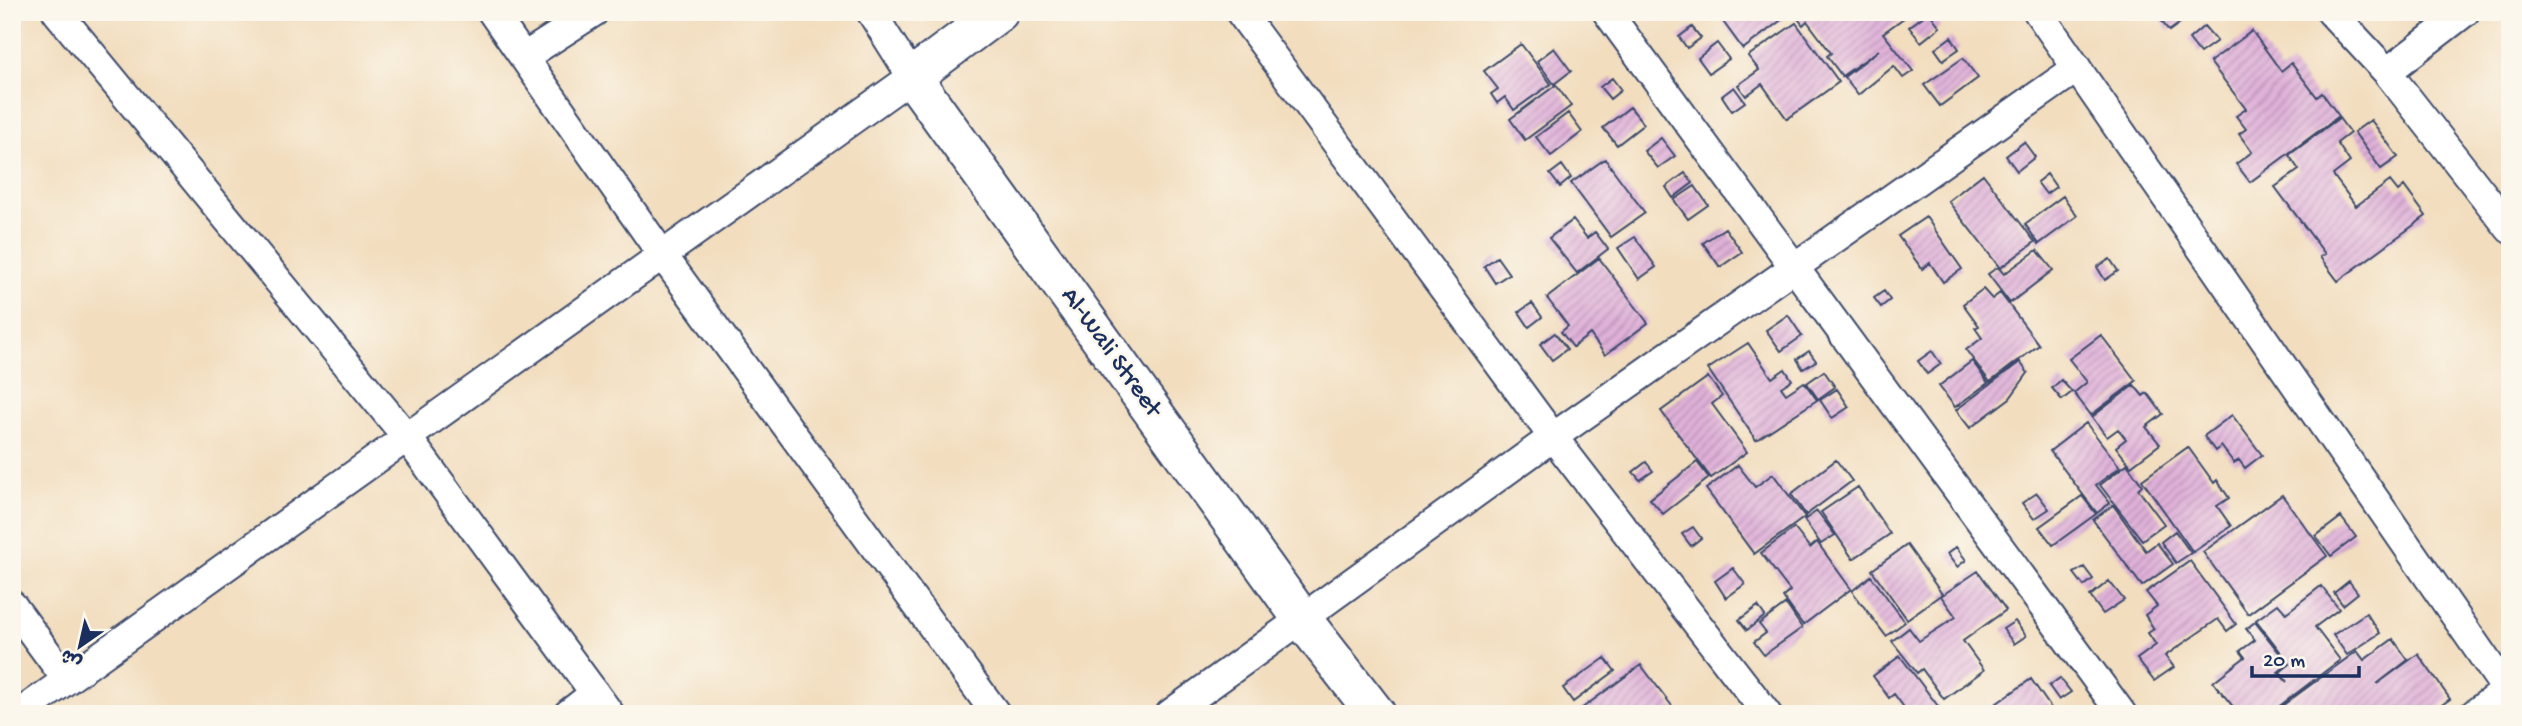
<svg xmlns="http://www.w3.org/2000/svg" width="2522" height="726" font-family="'Gochi Hand','Playpen Sans Arabic',sans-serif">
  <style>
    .building { fill: url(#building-hatch) }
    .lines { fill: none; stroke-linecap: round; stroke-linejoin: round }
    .street-casing { stroke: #3b496c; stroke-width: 32 }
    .secondary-casing { stroke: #3b496c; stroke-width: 42 }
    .street { stroke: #fff; stroke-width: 28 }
    .secondary { stroke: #fff; stroke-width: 38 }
    .labels { text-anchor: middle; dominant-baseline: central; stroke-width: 5; stroke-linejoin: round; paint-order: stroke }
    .street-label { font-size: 26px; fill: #1b2f5e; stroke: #fbf7ec }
  </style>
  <defs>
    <pattern id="building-hatch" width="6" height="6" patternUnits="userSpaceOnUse" patternTransform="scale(1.75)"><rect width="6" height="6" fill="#e0b1d9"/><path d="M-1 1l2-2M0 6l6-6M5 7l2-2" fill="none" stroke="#b590b3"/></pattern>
  </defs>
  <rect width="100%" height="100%" fill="#fbf7ec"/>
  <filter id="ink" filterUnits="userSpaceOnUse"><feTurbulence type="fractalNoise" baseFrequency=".0143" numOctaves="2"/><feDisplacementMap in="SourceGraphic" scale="14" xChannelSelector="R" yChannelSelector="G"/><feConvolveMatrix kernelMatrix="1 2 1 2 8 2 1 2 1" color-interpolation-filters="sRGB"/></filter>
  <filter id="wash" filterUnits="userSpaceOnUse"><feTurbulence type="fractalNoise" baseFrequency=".00686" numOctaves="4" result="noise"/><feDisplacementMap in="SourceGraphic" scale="28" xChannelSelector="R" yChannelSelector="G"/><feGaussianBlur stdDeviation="1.57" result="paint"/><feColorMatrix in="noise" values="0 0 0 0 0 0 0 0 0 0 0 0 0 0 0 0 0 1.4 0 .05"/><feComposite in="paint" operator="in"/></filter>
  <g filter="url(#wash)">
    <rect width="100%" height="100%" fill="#f2ddbe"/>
    <g id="blocks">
      <path class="building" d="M1716,12h76l-49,37z
        M1802,12h110l-29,21 30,38 -10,7 -9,-12 -36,29 -14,-18 35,-27 -37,26 -15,-20 4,-3 -24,-32 -4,4 -7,-9z
        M1929,12l11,15 -19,15 -12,-15z
        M2155,12h40l-26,19z
        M1796,23l43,59 -52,37 -25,-35 -16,12 -8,-11 21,-15 -11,-14z
        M2204,26l13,15 -17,12 -11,-14z
        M1692,27l9,11 -14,10 -8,-11z
        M2252,31l29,40 10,-8 26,34 5,-4 17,23 -89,66 -14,-18 16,-12 -13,-18 7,-5 -10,-13 10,-7 -36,-47z
        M1951,37l8,12 -16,11 -8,-11z
        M1717,43l12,16 -20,14 -11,-15z
        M1521,44l30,40 -37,26 -9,-13 -8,6 -6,-9 7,-5 -14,-18z
        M1554,48l17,23 -17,13 -17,-23z
        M1963,58l15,20 -38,28 -16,-21z
        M1612,78l9,12 -11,9 -10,-12z
        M1556,85l15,21 -46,34 -15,-21z
        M1734,87l11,15 -13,9 -10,-15z
        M1630,107l14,17 -27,21 -14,-17z
        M1568,113l14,19 -31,24 -15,-19z
        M2339,118l11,15 -13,10 13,19 -17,13 23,31 34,-25 8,10 6,-5 22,30 -88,65 -18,-24 5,-3 -50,-67 24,-17 -10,-15z
        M2371,120l27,37 -17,12 -27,-37z
        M1661,138l14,18 -17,12 -14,-17z
        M2024,142l11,15 -18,14 -11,-15z
        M1605,159l40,54 -34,24 -40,-54z
        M1562,165l9,13 -11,9 -10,-13z
        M1685,173l8,10 -20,15 -7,-11z
        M1983,174l52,68 -35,26 -52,-67z
        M2047,174l9,13 -10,7 -9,-12z
        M1695,186l13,19 -20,14 -14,-19z
        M2063,196l14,20 -38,28 -14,-20z
        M1926,217l36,52 -19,13 -13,-19 -8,6 -24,-33z
        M1573,220l14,18 8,-6 13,17 -31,24 -28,-35z
        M1725,228l17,24 -22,15 -17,-24z
        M1635,237l21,30 -17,12 -21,-31z
        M2037,250l16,20 -43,33 -22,-29 10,-7 6,7z
        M1497,257l12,17 -14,9 -11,-17z
        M1599,258l49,65 -43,32 -15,-21 -17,13 -12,-15 7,-6 -21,-28z
        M2110,259l8,12 -13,9 -8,-13z
        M1983,289l9,10 8,-6 39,52 -49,37 -24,-32 16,-12 -7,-10 4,-2 -16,-22z
        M1884,291l6,9 -9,7 -7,-9z
        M1532,303l10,14 -13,10 -10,-15z
        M1788,315l14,21 -21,15 -15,-21z
        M1555,333l12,16 -15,11 -12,-16z
        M2101,335l35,46 -45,34 -17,-22 13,-11 -18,-23z
        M1748,343l24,35 13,-9 7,11 -11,7 5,7 18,-12 13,18 -61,40 -48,-71z
        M1809,351l7,10 -13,8 -6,-10z
        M1932,351l9,13 -14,10 -9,-13z
        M1972,361l16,22 -33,24 -16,-21z
        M2020,362l8,11 -18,25 -40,30 -14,-18z
        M1824,371l11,16 -17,12 -11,-16z
        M1708,377l14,19 -10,8 35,48 -36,26 -50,-67z
        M2061,380l11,12 -10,8 -10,-12z
        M2134,385l9,11 4,-3 16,21 -17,13 14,17 -29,22 -15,-19 10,-8 -8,-10 -11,8 -15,-20z
        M1837,389l12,18 -17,11 -12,-18z
        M2232,415l30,40 -17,13 -6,-8 -5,3 -13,-17 -6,5 -11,-15z
        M2086,423l34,44 -24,18 14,18 -13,10 -47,-62z
        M2188,447l26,36 3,-3 12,18 -12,8 14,20 -38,26 -51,-72z
        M1836,460l16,21 -46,34 -15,-21z
        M1646,462l7,9 -13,9 -7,-8z
        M1697,462l12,16 -46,36 -13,-15z
        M2127,464l15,21 -4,4 26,35 -22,16 -42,-55z
        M1738,465l17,22 18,-13 32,43 -51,37 -48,-65z
        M1858,487l32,47 -37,25 -32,-47z
        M2037,493l12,16 -15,10 -12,-16z
        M2282,495l45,61 -79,58 -45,-62z
        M2082,496l14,18 -43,31 -14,-18z
        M2113,505l33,46 11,-8 16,21 -31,22 -49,-66z
        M1817,511l18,24 -14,9 -17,-24z
        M2341,517l15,20 -25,19 -15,-20z
        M1693,527l8,11 -10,8 -9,-12z
        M1794,528l16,20 7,-6 34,47 -48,36 -20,-28 7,-6 -29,-38z
        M2175,531l16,22 -15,10 -15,-21z
        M1907,545l35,49 -35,25 -35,-49z
        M1956,547l10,13 -9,7 -10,-13z
        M2190,561l46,63 -9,7 -9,-12 -53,37 9,11 -20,14 -17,-22 19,-14 -8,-12 6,-4 -9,-14 12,-9 -11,-14z
        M2084,567l9,12 -9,7 -10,-13z
        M1733,568l12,16 -19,14 -11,-17z
        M1978,571l28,39 -43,31 21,29 -40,29 -22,-30 -5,4 -25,-32 17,-13 10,13 37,-24 -15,-21z
        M1871,576l34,46 -19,14 -34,-45z
        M2109,581l15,19 -21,14 -13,-18z
        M2349,581l9,12 -15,12 -9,-12z
        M2321,586l18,23 -24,18 25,33 -71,54h-30l-26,-32 32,-25 -5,-6 15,-11 -9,-11 9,-7 33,42 -10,8 9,10 -7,-10 10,-8 -34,-44 22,-16 8,9z
        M1786,604l16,24 -38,27 -10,-13 12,-9 -7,-9z
        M1758,606l7,10 -18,14 -8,-10z
        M2366,613l14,20 -33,22 -14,-20z
        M2015,621l11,15 -12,8 -11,-15z
        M2393,639l15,21 -31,24 41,-30 32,45 -21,15h-158l86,-63 7,9z
        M1900,656l44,58h-35l-15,-20 -5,4 -16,-22z
        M1605,658l10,13 -42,31 -10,-14z
        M1641,665l37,49h-94l-3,-5z
        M2060,678l11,14 -12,8 -10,-14z
        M2031,679l24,35h-56l-6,-8z"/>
    </g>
  </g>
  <g filter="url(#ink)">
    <use href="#blocks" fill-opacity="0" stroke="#3b496c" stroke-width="2"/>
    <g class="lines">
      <defs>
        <path id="street" d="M57,12l349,424 204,278
          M492,12l169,241 335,461
          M1240,12l313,425 214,277
          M1607,12l515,702
          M2038,12l472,683
          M2331,12l56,60 123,157
          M524,57l70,-45
          M2387,72l78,-60
          M12,605l55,75
          M19,714l893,-637 -41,-65
          M568,714l27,-21
          M1170,714l383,-277 524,-369
          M2474,714l32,-24"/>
        <path id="secondary" d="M999,12l-87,65 390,542 74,95"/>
      </defs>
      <use href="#street" class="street-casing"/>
      <use href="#secondary" class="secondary-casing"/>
      <use href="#street" class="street"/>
      <use href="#secondary" class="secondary"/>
    </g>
  </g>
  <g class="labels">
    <g class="street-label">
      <text transform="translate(1110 353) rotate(54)">Al-Wali Street</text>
    </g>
  </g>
  <rect width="2522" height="726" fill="none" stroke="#fbf7ec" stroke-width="42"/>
  <g transform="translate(80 646) rotate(214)" stroke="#fbf7ec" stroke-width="5" paint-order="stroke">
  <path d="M0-5L12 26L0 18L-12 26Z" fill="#1b2f5e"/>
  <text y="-10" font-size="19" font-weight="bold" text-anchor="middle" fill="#1b2f5e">ش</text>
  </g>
  <path d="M2252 666v10h107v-10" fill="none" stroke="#1b2f5e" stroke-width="3.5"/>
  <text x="2263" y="666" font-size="21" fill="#1b2f5e" stroke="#fbf7ec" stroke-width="5" paint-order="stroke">20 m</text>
</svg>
